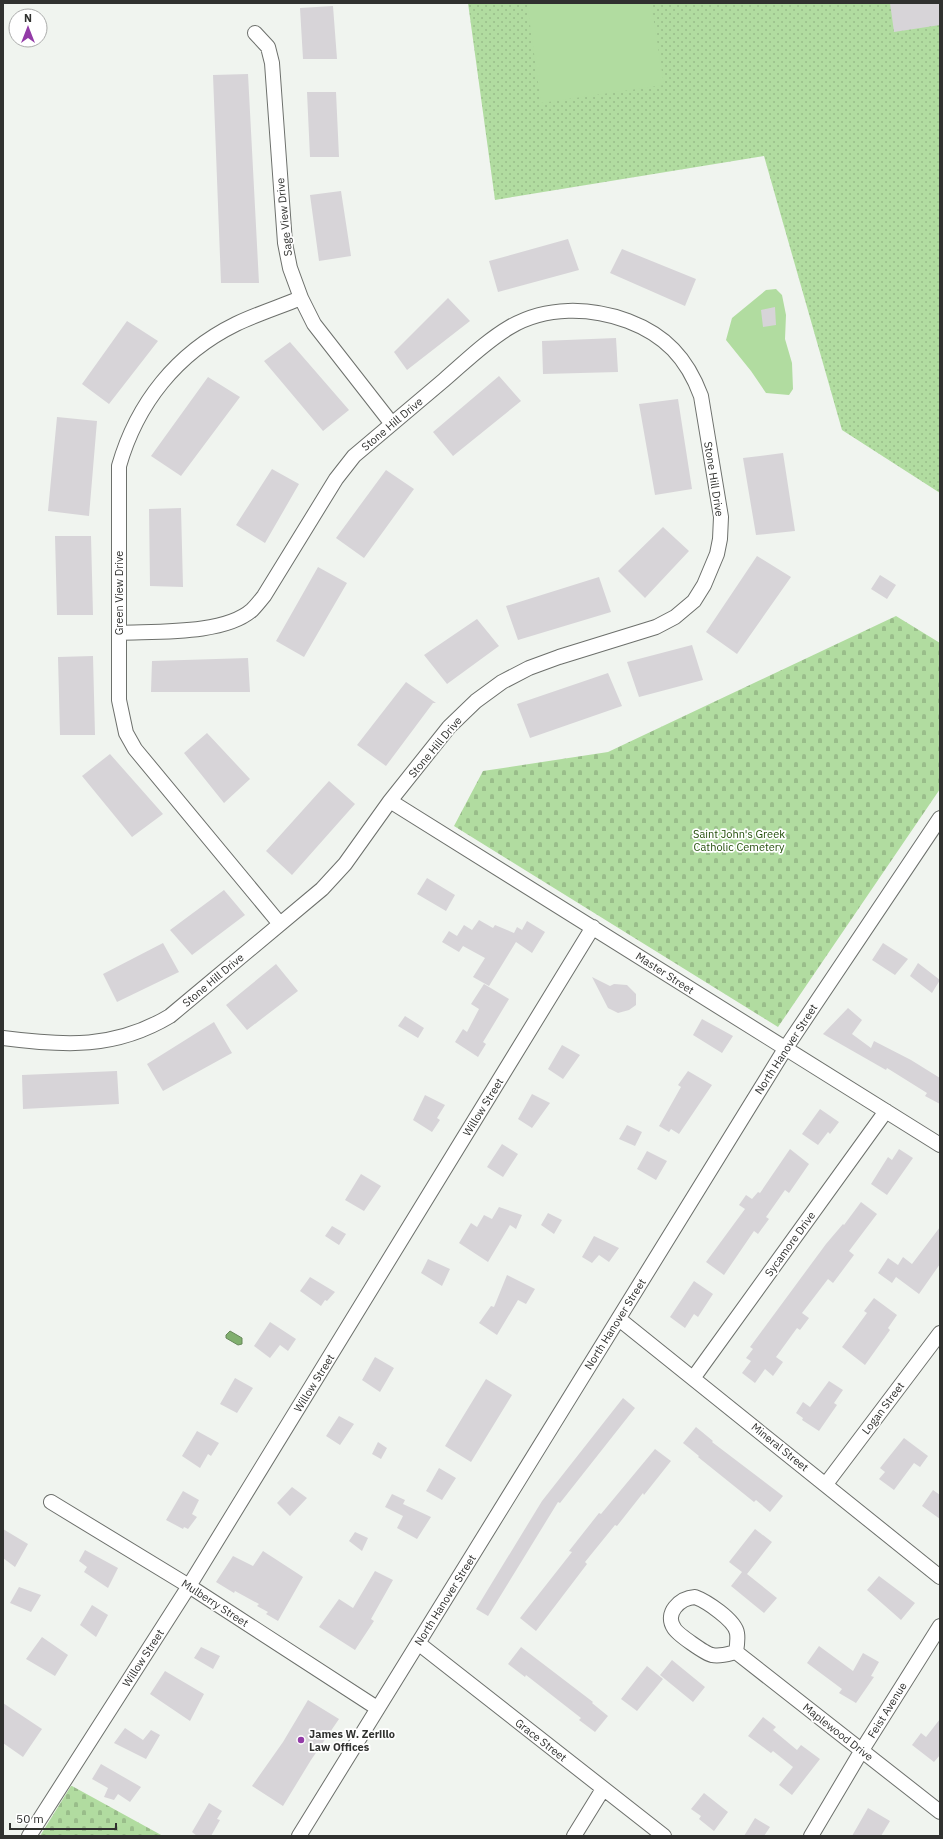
<svg xmlns="http://www.w3.org/2000/svg" width="943" height="1839" font-family="'IBM Plex Sans',sans-serif">
  <style>
    .grass { fill: url(#grass-dots) }
    .cemetery { fill: url(#cemetery-stones) }
    .green { fill: #b1dca0 }
    .water { fill: url(#water-ripples); stroke: #68895b }
    .building { fill: #d7d4d8 }
    .lines { fill: none; stroke-linecap: round; stroke-linejoin: round }
    .minor-casing { stroke: #6d706c; stroke-width: 16 }
    .minor { stroke: #fff; stroke-width: 14 }
    .poi-dot { fill: #933ba7; stroke: #fff; stroke-width: 1.5 }
    .labels { text-anchor: middle; dominant-baseline: central; stroke-width: 3.5; stroke-linejoin: round; paint-order: stroke }
    .street-label { font-size: 11px; fill: #30312f; stroke: #fff }
    .park-label { font-size: 11px; fill: #214d08; stroke: #fff }
    .poi-label { font-size: 11px; font-weight: bold; fill: #30312f; stroke: #fff; text-anchor: start }
  </style>
  <defs>
    <pattern id="grass-dots" width="8" height="8" patternUnits="userSpaceOnUse"><rect width="8" height="8" fill="#b1dca0"/><path d="M2 2h.1M6 6h.1" fill="none" stroke="#99bd8a" stroke-width="1.8" stroke-linecap="round"/></pattern>
    <pattern id="cemetery-stones" width="16" height="16" patternUnits="userSpaceOnUse"><rect width="16" height="16" fill="#b1dca0"/><path d="M2 7V4a2 2 0 0 1 4 0v3zM10 15v-3a2 2 0 0 1 4 0v3z" fill="#99bd8a"/></pattern>
    <pattern id="water-ripples" width="26" height="14" patternUnits="userSpaceOnUse"><rect width="26" height="14" fill="#80af6e"/><path d="M2 4q2-2 4 0t4 0M15 11q2-2 4 0t4 0" fill="none" stroke="#698f5b"/></pattern>
  </defs>
  <rect width="100%" height="100%" fill="#f0f4ef"/>
  <path class="grass" d="M468,3h472v490l-98,-63 -78,-274 -269,44z"/>
  <path class="cemetery" d="M896,616l44,27v146l-162,238 -324,-201 29,-55 125,-19z
    M71,1786h1l91,50h-123z"/>
  <path class="green" d="M527,3h124l13,82 -123,18z
    M776,289l6,6 4,20 -1,24 7,24 1,26 -4,6 -23,-2 -15,-22 -25,-31 6,-22 34,-28z"/>
  <path class="water" d="M230,1331l12,7v6l-4,1 -12,-7v-3z"/>
  <path class="building" d="M890,3h50v22l-46,7z
    M333,6l4,53h-34l-3,-51z
    M248,74l11,209h-38l-8,-208z
    M307,92h29l3,65h-29z
    M341,191l10,65 -32,5 -9,-66z
    M568,239l11,31 -81,22 -9,-31z
    M622,249l74,30 -11,27 -75,-33z
    M448,298l22,23 -63,49 -13,-18z
    M775,307l1,18 -13,2 -2,-17z
    M127,321l31,20 -49,63 -27,-20z
    M616,338l2,34 -75,2 -1,-33z
    M290,342l59,68 -26,21 -59,-70z
    M499,376l22,25 -68,55 -20,-24z
    M208,377l32,20 -59,79 -30,-20z
    M678,399l14,90 -37,6 -16,-91z
    M57,417l40,4 -8,95 -41,-5z
    M783,453l12,78 -39,4 -13,-77z
    M272,469l27,15 -34,59 -29,-18z
    M386,470l28,19 -50,69 -28,-20z
    M181,508l2,79 -33,-1 -1,-77z
    M663,527l26,24 -44,47 -27,-27z
    M55,536h36l2,79h-36z
    M757,556l34,21 -54,77 -31,-22z
    M318,567l29,16 -43,74 -28,-16z
    M880,575l16,10 -9,14 -16,-10z
    M599,577l12,35 -93,28 -12,-34z
    M477,619l22,27 -52,38 -23,-29z
    M692,645l11,35 -64,17 -12,-35z
    M93,656l2,79h-35l-2,-78z
    M248,658l2,34h-99l1,-31z
    M608,673l14,33 -92,32 -13,-34z
    M406,682l30,21h-3l-47,63 -29,-21z
    M207,733l43,46 -26,24 -40,-50z
    M110,754l53,60 -31,23 -50,-61z
    M329,781l26,23 -63,71 -26,-24z
    M427,878l28,17 -9,16 -29,-17z
    M224,890l21,25 -53,40 -22,-25z
    M479,920l14,8 2,-3 19,8 3,-6 5,3 5,-9 18,11 -13,21 -16,-11 -27,44 -16,-9 12,-19 -22,-12 -4,6 -17,-10 7,-11 8,5 7,-11 8,5z
    M163,943l16,29 -62,30 -14,-28z
    M883,943l25,16 -13,16 -23,-15z
    M918,963l22,17 -8,13 -22,-17z
    M276,964l22,27 -51,39 -21,-25z
    M592,977l18,9 4,-2 13,1 9,9v11l-7,5 -11,3 -10,-5z
    M484,984l25,15 -26,43 3,2 -8,13 -23,-15 8,-13 4,3 12,-23 -8,-5z
    M848,1008l14,12 -10,14 19,14 3,-7 37,19 29,18v26l-15,-8 2,-3 -40,-25 -1,2 -63,-36z
    M405,1016l19,12 -6,10 -20,-12z
    M702,1019l31,17 -11,17 -29,-18z
    M214,1022l18,31 -69,38 -16,-27z
    M562,1045l18,10 -17,24 -15,-10z
    M117,1071l2,33 -96,5 -1,-34z
    M688,1071l24,14 -33,49 -8,-5 -2,3 -10,-6 22,-39 -3,-2z
    M532,1094l18,9 -18,25 -14,-9z
    M425,1095l20,10 -8,13 3,2 -8,12 -19,-12z
    M820,1109l19,13 -9,12 -2,-2 -10,13 -16,-11z
    M627,1125l15,7 -7,14 -16,-7z
    M502,1144l16,10 -15,23 -16,-10z
    M790,1149l19,15 -20,29 -4,-3 -19,27 3,2 -11,15 -4,-3 -30,44 -18,-13 39,-53 -6,-4 7,-10 6,4 6,-7 2,1z
    M899,1149l14,9 -26,37 -16,-11 17,-27 4,3z
    M647,1151l20,10 -11,19 -19,-11z
    M361,1174l20,12 -17,25 -19,-11z
    M861,1202l16,12 -28,37 5,4 -21,28 -5,-4 -26,34 7,5 -9,12 -3,-2 -21,29 7,5 -10,14 -8,-7 -10,14 -13,-10 9,-12 -5,-3 7,-9 -3,-2 76,-103 17,-20 1,1z
    M499,1207l23,8 -6,14 -6,-4 -22,37 -29,-19 12,-20 6,4 7,-12 8,4z
    M548,1213l14,7 -8,14 -13,-9z
    M332,1226l14,8 -7,11 -14,-9z
    M940,1227v37l-21,30 -23,-17 -4,6 -14,-10 10,-15 10,7 5,-8 9,7z
    M594,1236l25,12 -10,14 -10,-7 -7,8 -10,-6z
    M428,1259l22,10 -8,17 -21,-13z
    M507,1275l28,14 -9,15 -8,-4 -21,35 -18,-12 12,-17 3,1z
    M310,1277l25,15 -8,9 -2,-1 -4,6 -21,-15z
    M694,1281l19,13 -15,23 -4,-3 -9,14 -15,-11z
    M874,1298l23,17 -9,13 2,2 -25,35 -23,-18 25,-34 -3,-2z
    M270,1322l26,17 -8,12 -8,-6 -10,13 -16,-12z
    M375,1357l19,11 -14,24 -18,-12z
    M235,1378l18,10 -16,25 -17,-9z
    M486,1379l26,16 -41,67 -26,-16z
    M829,1381l14,9 -9,13 3,2 -18,26 -17,-11 1,-2 -7,-5 7,-11 7,5z
    M623,1398l12,10 -75,95 -2,-1 -70,114 -12,-7 66,-108z
    M339,1416l15,8 -14,21 -14,-9z
    M696,1427l17,14 -1,1 71,54 -13,16 -14,-12 -2,2 -56,-45 1,-1 -16,-13z
    M197,1431l22,12 -8,13 -3,-2 -8,14 -18,-12z
    M904,1438l24,18 -8,11 -6,-4 -20,27 -15,-11 6,-7 -5,-4z
    M378,1442l9,6 -6,11 -9,-5z
    M655,1449l16,12 -27,34 -1,-2 -26,33 -2,-1 -30,37 2,2 -51,67 -16,-13 52,-66 -3,-1 30,-38 2,1z
    M439,1468l17,10 -14,22 -16,-9z
    M292,1487l15,11 -17,18 -13,-13z
    M933,1490l7,5v24l-18,-13z
    M183,1491l16,9 -7,14 5,3 -9,12 -4,-2 -1,2 -17,-9z
    M392,1494l13,6 -2,4 28,13 -14,22 -20,-11 6,-12 -18,-9z
    M3,1529l25,15 -13,23 -12,-9z
    M755,1529l17,13 -25,32 30,24 -13,15 -33,-27 11,-14 -13,-10z
    M355,1532l13,6 -6,13 -13,-10z
    M85,1550l33,18 -10,20 -24,-16 3,-5 -8,-6z
    M263,1551l40,26 -25,44 -12,-7 2,-2 -11,-6 2,-2 -24,-13 -1,2 -18,-11 17,-26 20,10z
    M375,1571l18,9 -22,39 3,2 -19,29 -36,-23 20,-28 14,9z
    M879,1576l36,27 -14,17 -34,-30z
    M19,1587l22,8 -10,17 -21,-9z
    M92,1605l16,10 -12,22 -16,-12z
    M42,1637l26,18 -13,21 -29,-17z
    M819,1646l34,25 10,-18 16,9 -8,14 3,1 -18,26 -17,-10 3,-4 -35,-26z
    M201,1647l19,9 -7,13 -19,-11z
    M521,1647l72,55 -1,1 16,13 -13,16 -16,-12 2,-2 -55,-43 -1,2 -17,-13z
    M672,1660l33,27 -12,15 -33,-27z
    M647,1666l16,13 -26,32 -16,-12z
    M165,1671l39,23 -14,27 -40,-27z
    M308,1700l31,19 -28,41 -28,46 -31,-20 31,-44z
    M3,1703l39,26 -19,28 -20,-14z
    M763,1717l13,10 -3,3 24,20 4,-5 19,14 -28,36 -13,-10 14,-18 -20,-16 -2,2 -23,-17z
    M940,1719v36l-6,7 -22,-17 9,-12 5,4z
    M125,1728l18,12 8,-10 9,5 -14,24 -32,-16z
    M101,1764l40,23 -11,15 -12,-8 -4,6 -10,-3 4,-9 -16,-9z
    M704,1793l24,19 -14,19 -15,-12 2,-3 -10,-7z
    M209,1803l13,8 -5,8 3,1 -9,16h-14l-5,-4z
    M868,1808l22,13 -9,15h-29z
    M755,1818l15,9 -6,9h-20z"/>
  <g class="lines">
    <defs>
      <path id="minor" d="M255,33l13,14 4,16 13,180 5,25 11,30 13,26 78,100
        M390,801l550,344
        M280,924l-145,-175 -9,-16 -7,-33v-234c18,-63 58,-113 117,-142 21,-10 43,-17 65,-26
        M3,1038c62,8 112,11 167,-22l152,-127 23,-25 45,-63 59,-74 27,-26 26,-19 27,-14 30,-11 97,-30 19,-10 19,-16 10,-16 13,-31 3,-15 1,-22 -20,-121c-14,-38 -36,-61 -73,-75 -38,-14 -82,-15 -118,6 -24,14 -45,35 -66,53 -30,25 -60,51 -90,76l-18,23 -72,117c-4,5 -8,10 -12,14 -28,25 -97,21 -133,23
        M619,1319l321,258
        M694,1377l192,-266
        M826,1484l114,-151
        M51,1502l138,84 188,122
        M695,1597c11,4 40,23 42,36 1,6 0,13 -1,19 -8,2 -16,5 -24,3 -6,-1 -35,-21 -38,-27 -10,-15 6,-30 21,-31z
        M418,1643l246,193
        M736,1652l204,160
        M29,1836l160,-250 404,-659
        M299,1836l486,-787 155,-231
        M574,1836l29,-47
        M811,1836l51,-86 78,-124"/>
    </defs>
    <use href="#minor" class="minor-casing"/>
    <use href="#minor" class="minor"/>
  </g>
  <circle class="poi-dot" cx="301" cy="1740" r="4"/>
  <g class="labels">
    <g class="street-label">
      <text transform="translate(284 217) rotate(-96)">Sage View Drive</text>
      <text transform="translate(392 424) rotate(-40)">Stone Hill Drive</text>
      <text transform="translate(714 479) rotate(81)">Stone Hill Drive</text>
      <text transform="translate(119 593) rotate(-90)">Green View Drive</text>
      <text transform="translate(435 747) rotate(-50)">Stone Hill Drive</text>
      <text transform="translate(665 973) rotate(33)">Master Street</text>
      <text transform="translate(213 980) rotate(-40)">Stone Hill Drive</text>
      <text transform="translate(786 1049) rotate(-57)">North Hanover Street</text>
      <text transform="translate(483 1107) rotate(-58)">Willow Street</text>
      <text transform="translate(790 1244) rotate(-54)">Sycamore Drive</text>
      <text transform="translate(615 1324) rotate(-58)">North Hanover Street</text>
      <text transform="translate(314 1383) rotate(-58)">Willow Street</text>
      <text transform="translate(883 1408) rotate(-53)">Logan Street</text>
      <text transform="translate(780 1447) rotate(39)">Mineral Street</text>
      <text transform="translate(445 1600) rotate(-58)">North Hanover Street</text>
      <text transform="translate(215 1603) rotate(33)">Mulberry Street</text>
      <text transform="translate(143 1658) rotate(-57)">Willow Street</text>
      <text transform="translate(887 1710) rotate(-58)">Feist Avenue</text>
      <text transform="translate(838 1732) rotate(38)">Maplewood Drive</text>
      <text transform="translate(541 1740) rotate(38)">Grace Street</text>
    </g>
    <g class="park-label">
      <text x="739" y="834">Saint John's Greek<tspan x="739" dy="13">Catholic Cemetery</tspan></text>
    </g>
    <g class="poi-label">
      <text x="309" y="1734">James W. Zerillo<tspan x="309" dy="13">Law Offices</tspan></text>
    </g>
  </g>
  <rect width="943" height="1839" fill="none" stroke="#30312f" stroke-width="8"/>
  <g transform="translate(28 28)"><circle r="19" fill="#ffffff" stroke="#acadac"/>
  <path d="M0-3L7 15L0 10L-7 15Z" fill="#933ba7"/>
  <text y="-6" font-size="11" font-weight="bold" text-anchor="middle" fill="#30312f">N</text>
  </g>
  <path d="M10 1823v6h106v-6" fill="none" stroke="#30312f" stroke-width="2"/>
  <text x="16" y="1823" font-size="12" fill="#30312f" stroke="#ffffff" stroke-width="3" paint-order="stroke">50 m</text>
</svg>
